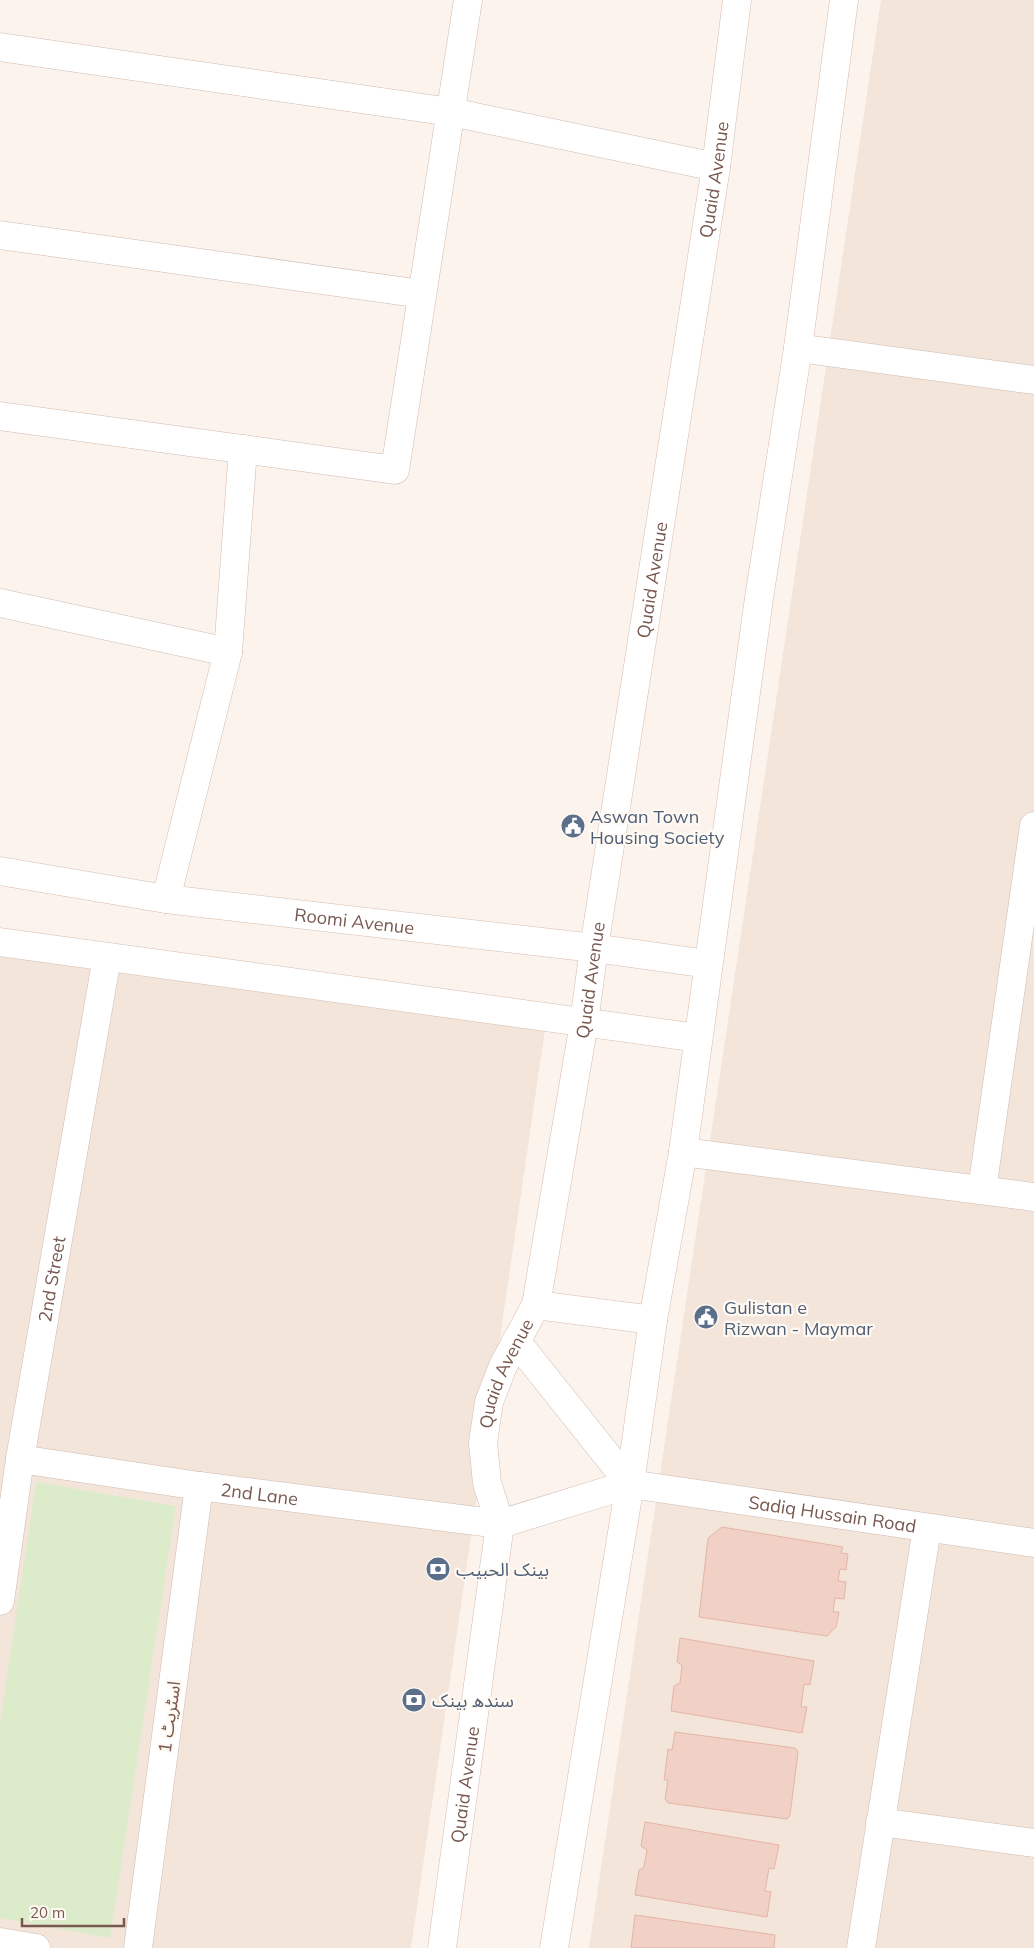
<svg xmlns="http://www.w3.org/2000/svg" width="1034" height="1948" font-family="Mulish,'Noto Sans Arabic',sans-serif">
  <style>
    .residential { fill: #f4e5db }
    .green { fill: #dcebca }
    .building { fill: #f1d0c5; stroke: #e4b5a5 }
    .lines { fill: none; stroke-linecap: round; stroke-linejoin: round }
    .street-casing { stroke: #cfbab1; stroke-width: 29 }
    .secondary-casing { stroke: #d5bcb1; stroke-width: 29 }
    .street { stroke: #fff; stroke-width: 28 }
    .secondary { stroke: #fff; stroke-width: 28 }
    .labels { text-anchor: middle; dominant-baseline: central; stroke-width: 4.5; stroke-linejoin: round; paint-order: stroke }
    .street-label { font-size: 18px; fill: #78584f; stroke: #fff9f3 }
    .service-label { font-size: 18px; fill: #4e5e75; stroke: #fff9f3; text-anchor: start }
  </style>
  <rect width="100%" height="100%" fill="#fcf4ec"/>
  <path class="residential" d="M881,0h153v1948h-445z
    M0,937l547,79 -136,932h-411z"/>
  <path class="green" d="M36,1482l140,24 -66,432 -110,-20v-195z"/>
  <path class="building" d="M722,1527l121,20 -2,6 7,1 -2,16 -6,-1 -2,12 8,1 -2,17 -9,-1 -2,14h6l-3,15 -9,9 -128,-19 9,-79z
    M680,1638l134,23 -4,24 -6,-1 -3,23h6l-5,26 -131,-22 3,-25 6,-3 2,-18 -5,-3z
    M675,1732l120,16 3,3 -1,10 -7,54 -3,4 -119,-16 -3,-4 3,-19h-4l4,-31 4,1z
    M645,1822l134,23 -5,24 -5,-1 -4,23 6,1 -4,25 -132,-22 4,-25 5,-3 3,-17 -6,-4z
    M635,1915l140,20 -1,13h-143z"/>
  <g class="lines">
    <defs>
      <g id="street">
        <path d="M0,47l451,65 265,55"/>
        <path d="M0,235l422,59"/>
        <path d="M798,348l236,32"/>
        <path d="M0,416l395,54 73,-470"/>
        <path d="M0,603l228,49"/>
        <path d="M166,899l62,-247 15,-203"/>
        <path d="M683,1152l351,45"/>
        <path d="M982,1190l52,-364"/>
        <path d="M516,1341l114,143"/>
        <path id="s1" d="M20,1459l179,27 301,38 130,-40 404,59"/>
        <path id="s2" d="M0,1601l20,-142 87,-502"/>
        <path d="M880,1822l154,21"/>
        <path d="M0,1942l36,6"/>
        <path d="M138,1948l61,-462"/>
        <path d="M861,1948l66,-420"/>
      </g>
      <g id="secondary">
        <path id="s3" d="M0,871l166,28 428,49 114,16"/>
        <path d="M0,942l698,96"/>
        <path d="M536,1305l117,15"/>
        <path id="s4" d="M442,1948l58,-424 -13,-41 -4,-40 6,-41 14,-36 33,-61 48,-282 10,-75 122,-781 21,-167"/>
        <path d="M554,1948l76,-464 23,-164 30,-168 76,-554 39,-250 46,-348"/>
      </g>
    </defs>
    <use href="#street" class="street-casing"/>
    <use href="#secondary" class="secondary-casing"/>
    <use href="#street" class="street"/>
    <use href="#secondary" class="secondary"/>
  </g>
  <defs>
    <symbol id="civic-disc" viewBox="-11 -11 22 22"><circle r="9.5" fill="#5c6f8a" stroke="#fff9f3"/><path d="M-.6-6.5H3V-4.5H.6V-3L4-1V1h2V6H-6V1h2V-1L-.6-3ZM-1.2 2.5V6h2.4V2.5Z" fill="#fff"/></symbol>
    <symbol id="bank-disc" viewBox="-11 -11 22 22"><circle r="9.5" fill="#5c6f8a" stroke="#fff9f3"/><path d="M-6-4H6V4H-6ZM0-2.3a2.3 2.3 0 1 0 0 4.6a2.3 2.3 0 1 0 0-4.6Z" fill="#fff"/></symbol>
  </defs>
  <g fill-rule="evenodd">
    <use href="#civic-disc" x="559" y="812" width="28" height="28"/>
    <use href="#civic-disc" x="692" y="1303" width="28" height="28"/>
    <use href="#bank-disc" x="424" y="1555" width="28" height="28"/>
    <use href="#bank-disc" x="400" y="1686" width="28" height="28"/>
  </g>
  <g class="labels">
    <g class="street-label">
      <text stroke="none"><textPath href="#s4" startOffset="1800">Quaid Avenue</textPath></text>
      <text stroke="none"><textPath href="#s4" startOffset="1395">Quaid Avenue</textPath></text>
      <text stroke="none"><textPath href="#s3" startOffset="358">Roomi Avenue</textPath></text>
      <text stroke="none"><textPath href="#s4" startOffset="990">Quaid Avenue</textPath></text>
      <text stroke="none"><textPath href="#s2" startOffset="326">2nd Street</textPath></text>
      <text stroke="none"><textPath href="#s4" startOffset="585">Quaid Avenue</textPath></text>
      <text stroke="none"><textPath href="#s1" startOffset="242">2nd Lane</textPath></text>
      <text stroke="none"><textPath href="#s1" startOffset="825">Sadiq Hussain Road</textPath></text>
      <text transform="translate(169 1717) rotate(-82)">اسٹریٹ 1</text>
      <text stroke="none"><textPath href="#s4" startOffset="165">Quaid Avenue</textPath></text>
    </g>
    <g class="service-label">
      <text x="590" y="816">Aswan Town<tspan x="590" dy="21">Housing Society</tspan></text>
      <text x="724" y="1307">Gulistan e<tspan x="724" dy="21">Rizwan - Maymar</tspan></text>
      <text x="456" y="1569">بينک الحبيب</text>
      <text x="432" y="1700">سندھ بینک</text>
    </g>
  </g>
  <path d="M22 1918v8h102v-8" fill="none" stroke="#78584f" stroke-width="2.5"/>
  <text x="30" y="1918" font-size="15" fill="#78584f" stroke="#fff9f3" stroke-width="4" paint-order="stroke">20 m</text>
</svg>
